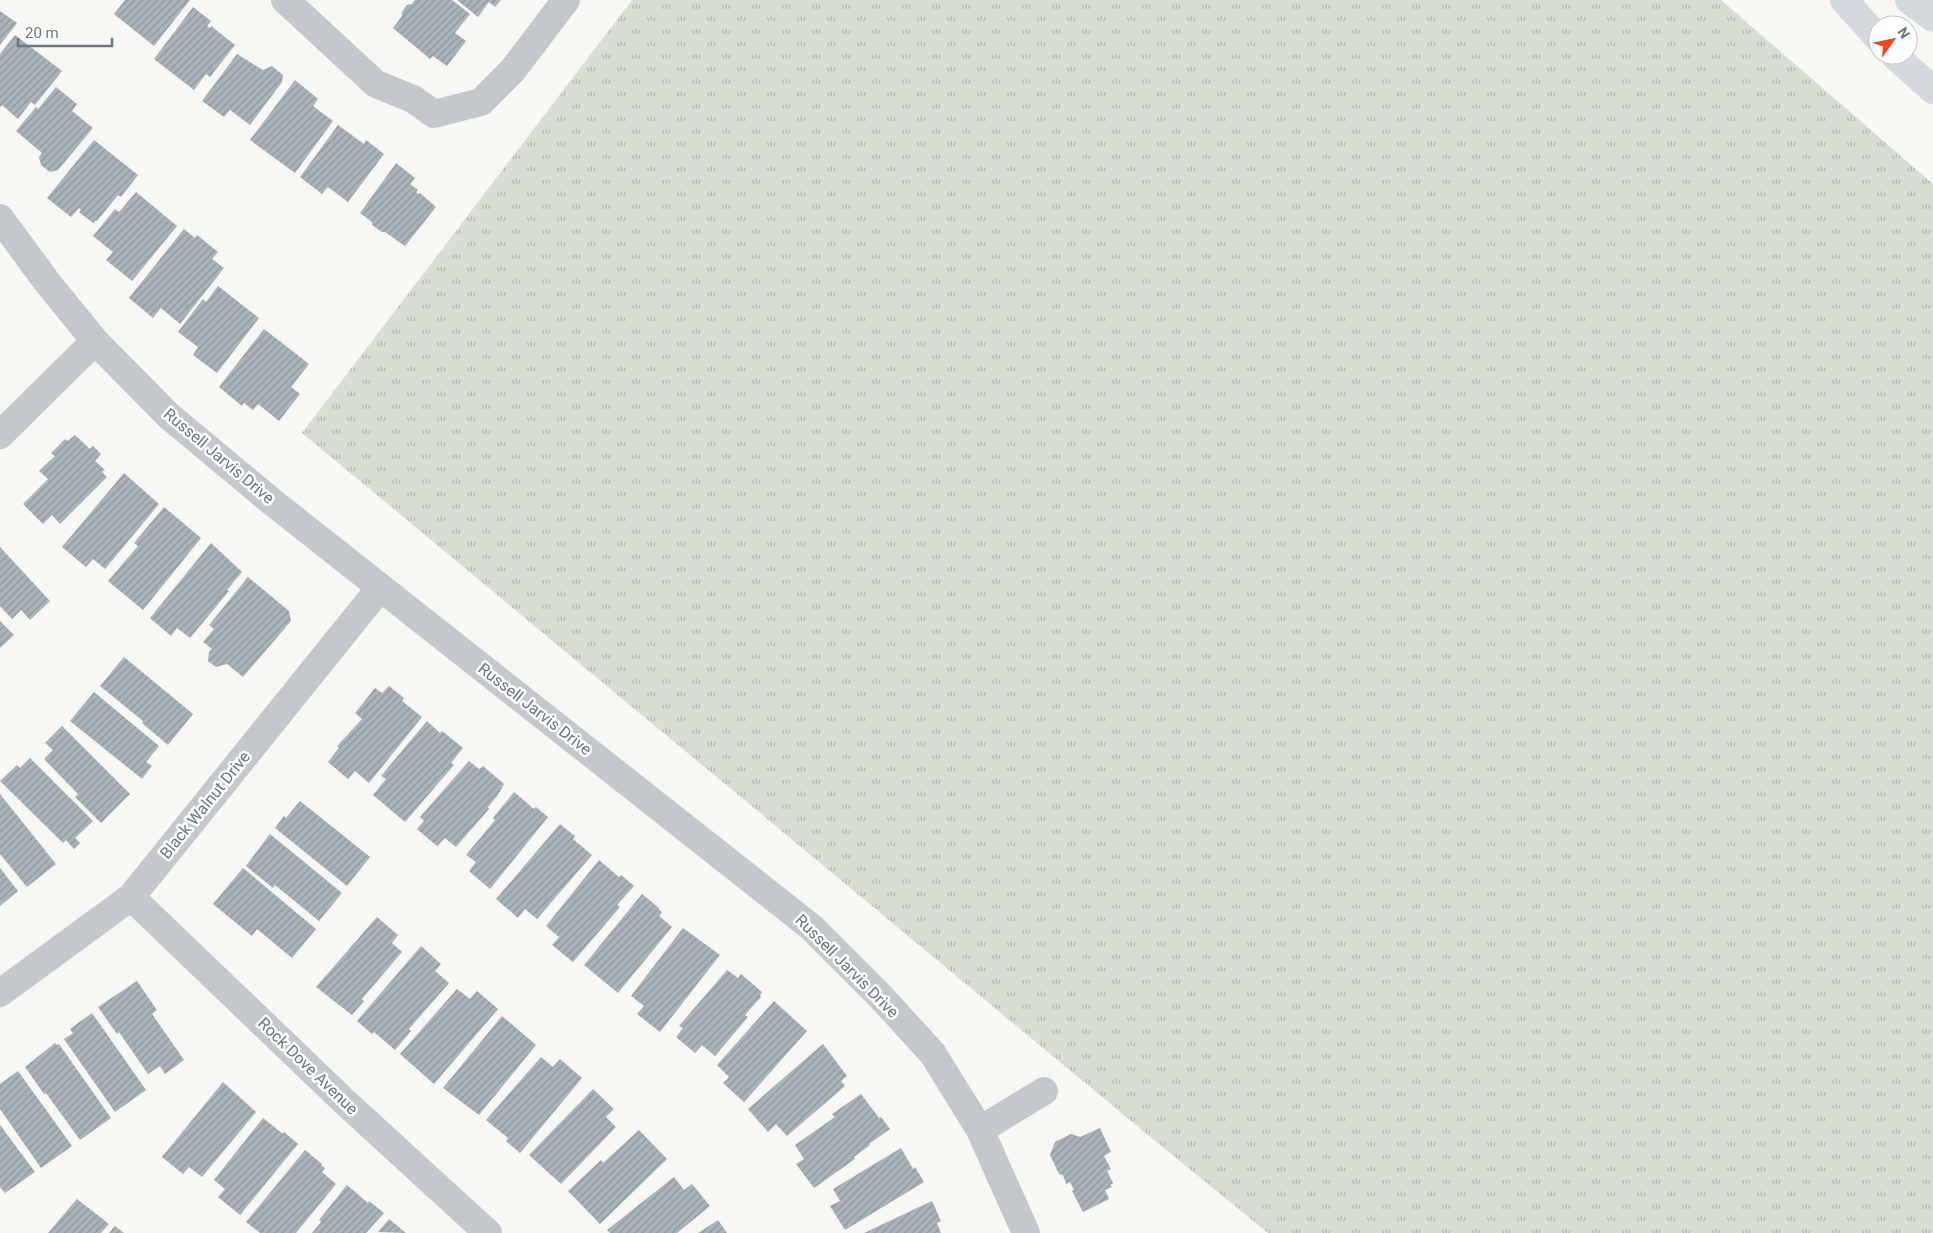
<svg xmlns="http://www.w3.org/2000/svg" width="1933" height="1233" font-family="Roboto,sans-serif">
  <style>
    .grass { fill: url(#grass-tufts) }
    .building { fill: url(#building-hatch) }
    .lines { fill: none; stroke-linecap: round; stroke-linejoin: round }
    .street { stroke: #c4c8cb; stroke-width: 28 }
    .highway { stroke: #d4d9dd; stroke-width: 28 }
    .labels { text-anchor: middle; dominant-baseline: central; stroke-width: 5; stroke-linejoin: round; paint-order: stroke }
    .street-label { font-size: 16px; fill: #647886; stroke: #fff }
  </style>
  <defs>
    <pattern id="grass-tufts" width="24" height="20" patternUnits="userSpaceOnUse" patternTransform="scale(1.25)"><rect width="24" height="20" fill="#d8ded4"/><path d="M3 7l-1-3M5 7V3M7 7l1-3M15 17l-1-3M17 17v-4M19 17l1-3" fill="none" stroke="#b3b9b2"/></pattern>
    <pattern id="building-hatch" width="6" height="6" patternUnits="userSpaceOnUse" patternTransform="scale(1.25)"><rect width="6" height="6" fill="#aab3b9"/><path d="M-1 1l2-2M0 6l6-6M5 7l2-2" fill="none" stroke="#8e969c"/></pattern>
  </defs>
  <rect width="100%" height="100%" fill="#f7f7f3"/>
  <path class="grass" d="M632,0h1089l212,184v1049h-665l-114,-93 -852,-707z"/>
  <path class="building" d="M125,0h65l-36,46 -40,-32z
    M415,0h37l18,14 -15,19 11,8 -19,25 -14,-10 -3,3 -37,-31 9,-12v-4l5,-7 5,-1z
    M457,0h44l-6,7 -6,-5 -11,15z
    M193,7l18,14 -4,5 3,2 1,-2 24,19 -25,32 -4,-3 -12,16 -40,-31z
    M0,11l17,12 -17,22z
    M15,35l47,36 -27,34 -4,-3 -13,17 -16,-14 -2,2v-53z
    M237,54l26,16 9,-4 11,9 -1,7 -32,43 -20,-15 -6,7 -22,-16z
    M295,80l23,19 -5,7 20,15 -38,52 -45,-33z
    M56,87l21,17 -5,7 21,17 -35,42 -8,2 -9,-7 -2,-8 3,-4 -26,-22 20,-24 2,2z
    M338,125l26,19 2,-4 18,14 -36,48 -20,-15 -6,7 -22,-17z
    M94,140l44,35 -17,22 -3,-2 -21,26 -1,-1 -3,3 -14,-11 2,-2 -2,-2 -8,9 -24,-19z
    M396,163l19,15 -5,6 8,6 -2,2 3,2 1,-1 16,14 -31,39 -20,-14h-3l-10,-7v-3l-12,-9z
    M136,192l41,34 -45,55 -26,-21 7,-8 -20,-16 22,-27 4,3z
    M184,229l11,9 2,-3 21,17 -6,7 12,9 -44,56 -19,-16 -8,10 -24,-20z
    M218,286l41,32 -42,55 -24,-18 5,-8 -20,-15 25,-33 3,3z
    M264,329l45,35 -18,23 9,7 -21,27 -21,-17 -5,6 -9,-7 -2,3 -23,-19z
    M75,435l15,14 3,-3 8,8 -6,7 10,9 -3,2 5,5 -47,47 -8,-9 -9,9 -20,-20 25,-25 -9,-8 16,-15 -4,-3 14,-14 3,2z
    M124,473l35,31 -54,65 -12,-10 -7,8 -24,-20z
    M164,507l37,31 -58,72 -35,-29 30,-35 -4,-3z
    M211,543l31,29 -15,18 2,1 -39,47 -13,-10 -6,8 -21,-18z
    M0,547l50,54 -20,19 -9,-10 -9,9 -12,-13z
    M248,577l41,34 2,10 -48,56 -16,-13 -11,3 -8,-6 1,-9 3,-3 -9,-7 11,-13 -5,-4z
    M0,621l14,14 -14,13z
    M124,657l69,57 -25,31 -26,-22 1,-2 -43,-35z
    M389,686l15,12 -2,3 20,16 -53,66 -14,-12 -7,8 -20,-17 11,-14 -2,-2 25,-27 -7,-6 20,-25 7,5z
    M94,692l65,54 -13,16 6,4 -10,13 -72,-58z
    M427,721l13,12 2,-2 21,17 -12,15 3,2 -49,57 -32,-27 13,-16 -5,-3z
    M62,726l68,68 -29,29 -26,-26 3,-3 -34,-35 9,-9 -8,-7z
    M30,758l63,63 -18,17 5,5 -6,6 -8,-9 -3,3 -63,-62 17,-16 3,3z
    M469,761l10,8 4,-3 21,18 -6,11 -10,12 1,2 -33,38 -11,-9 -8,8 -20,-17 7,-8 -4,-4z
    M514,792l20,17 2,-2 12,10 -58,72 -21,-18 7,-9 -10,-7 29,-35 -2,-2z
    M0,794l56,70 -29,23 -27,-33z
    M300,801l70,56 -23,29 -72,-58 9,-12 2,2z
    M560,824l15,12 -2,3 19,16 -55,64 -12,-10 -7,9 -22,-19z
    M270,834l72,59 -23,28 -44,-36 -2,3 -27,-22z
    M599,860l20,17 2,-2 13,11 -17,19 3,2 -47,55 -21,-17 7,-8 -13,-11z
    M0,868l18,23 -18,15z
    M243,868l73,61 -24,29 -35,-29 -5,7 -39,-32z
    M642,894l17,14 -1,1 4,3 -3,4 13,11 -54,66 -34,-28z
    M377,917l21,18 -6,8 10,9 -40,47 2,2 -12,14 -36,-28z
    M683,928l37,27 -60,77 -23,-18 7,-8 -13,-10z
    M421,946l20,18 -6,7 14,12 -40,46 2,2 -16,19 -21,-18 -2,2 -15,-13z
    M727,970l11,8 3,-4 21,18 -2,3 1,2 -16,18 3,2 -33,39 -13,-11 -7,8 -19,-16 7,-9 -4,-2z
    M137,981l20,29 -5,4 32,46 -19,14 -5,-8 -12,8 -29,-42 -2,2 -19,-27z
    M457,989l13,10 7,-8 21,18 -64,75 -34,-30z
    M774,1001l33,30 -63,71 -21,-19 6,-6 -12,-12z
    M92,1013l54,77 -31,22 -51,-73 9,-6 -3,-4z
    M502,1016l34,29 -57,70 -36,-27z
    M55,1043l2,2 2,-1 52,74 -31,22 -34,-47 -2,1 -19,-27z
    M823,1044l24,32 -6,5 4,5 -58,50 -11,-12 -8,8 -20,-23z
    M541,1057l12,10 7,-8 22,19 -62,75 -14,-12 2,-3 -22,-18z
    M18,1071l54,75 -31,22 -41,-59v-25z
    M223,1082l33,30 -54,65 -13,-10 -6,7 -21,-17z
    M593,1089l21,20 -8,8 10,10 -55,57 -32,-29z
    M861,1094l18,24 2,-1 9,12 -21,15 1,1 -16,12 1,2 -41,29 -18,-24 8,-5 -9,-14 40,-28 -3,-3z
    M263,1118l20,16 1,-2 14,12 -58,71 -22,-18 7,-8 -11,-9z
    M0,1125l35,47 -30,21 -5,-6z
    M1100,1128l11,24 -7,4 7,13 -4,2 6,12 -3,2 2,2 -7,3 4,9 -26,13 -11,-21 2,-1 -4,-8 -4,2 -3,-9 -4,-1 -9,-19 5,-13 16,-8 9,3z
    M639,1130l28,29 -67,65 -32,-33 33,-31 2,3z
    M901,1148l12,21 2,-2 9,15 -79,48 -15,-24 10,-5 -7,-12z
    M305,1150l17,14 -1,1 4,3 -3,4 14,12 -40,49h-36l-14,-11z
    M674,1177l10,13 8,-6 18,22 -33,27h-67l-3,-3z
    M347,1185l21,18 1,-2 15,12 -18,20h-54l9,-11 -2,-2z
    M77,1199l32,25 -8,9h-53z
    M932,1201l9,20 -4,2 4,10h-77z
    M389,1219l17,14 -28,-1z
    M718,1220l9,13h-29z
    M115,1226l9,7h-15z"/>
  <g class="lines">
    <path class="street" d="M285,0l91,84 37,15 21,15 47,-12 31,-31 54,-71
      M0,218l47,64 48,59 74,75 102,85 540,426 71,71 51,56 47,76 46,103
      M0,435l95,-94
      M131,897l216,207 141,129
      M0,993l131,-96 249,-309
      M980,1130l64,-39"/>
    <path class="highway" d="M1844,0l34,38
      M1909,0l24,18
      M1894,55l39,35"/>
  </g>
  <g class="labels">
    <g class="street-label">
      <text transform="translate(219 456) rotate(40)">Russell Jarvis Drive</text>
      <text transform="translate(535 709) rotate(38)">Russell Jarvis Drive</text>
      <text transform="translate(205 805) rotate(-51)">Black Walnut Drive</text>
      <text transform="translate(847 966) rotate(45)">Russell Jarvis Drive</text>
      <text transform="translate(308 1066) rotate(44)">Rock Dove Avenue</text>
    </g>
  </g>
  <g transform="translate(1893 40) rotate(57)"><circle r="24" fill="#ffffff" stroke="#c1c9cf"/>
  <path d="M0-4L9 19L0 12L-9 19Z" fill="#ea4720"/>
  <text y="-8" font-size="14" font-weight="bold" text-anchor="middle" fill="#647886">N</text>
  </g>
  <path d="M18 38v8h94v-8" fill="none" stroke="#647886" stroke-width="2.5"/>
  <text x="25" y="38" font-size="15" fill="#647886" stroke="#ffffff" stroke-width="4" paint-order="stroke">20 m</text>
</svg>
